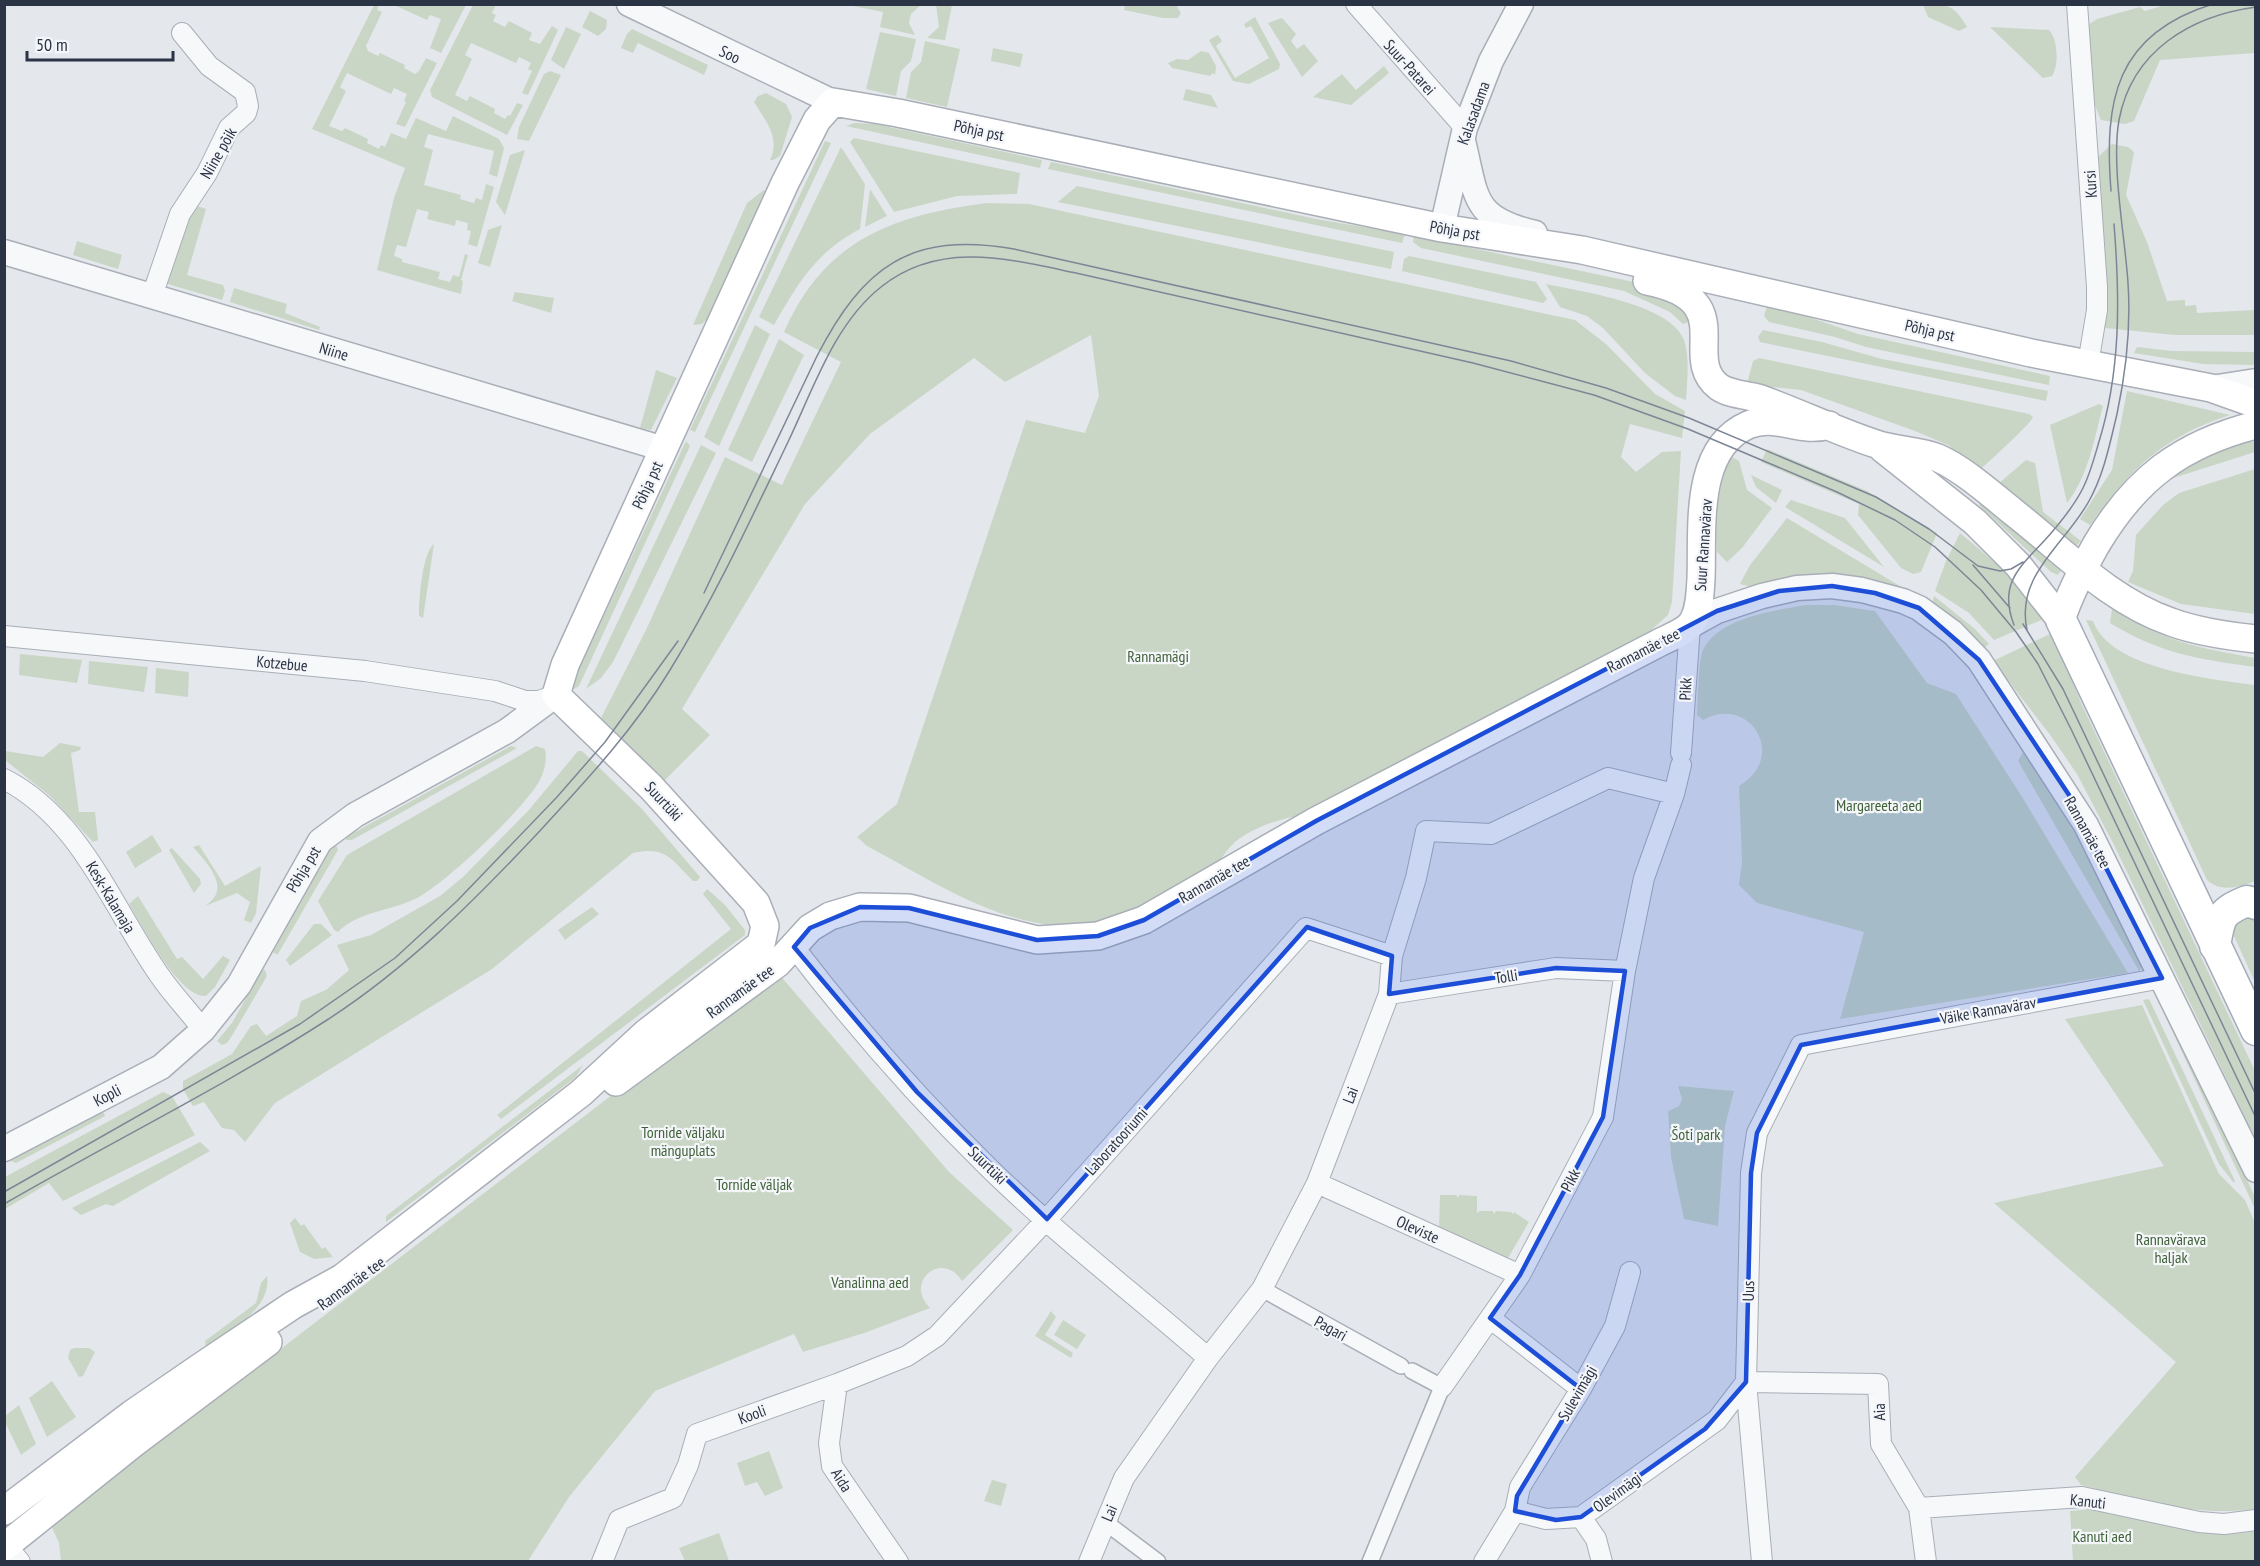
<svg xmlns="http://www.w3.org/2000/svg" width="2260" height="1566" font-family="'PT Sans Narrow',sans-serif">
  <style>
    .green { fill: #c9d6c5 }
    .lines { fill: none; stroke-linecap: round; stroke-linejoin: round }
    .pedestrian-casing { stroke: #a9aeb7; stroke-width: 18 }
    .minor-casing { stroke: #a9aeb7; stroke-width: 22 }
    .tertiary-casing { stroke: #a9aeb7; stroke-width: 27 }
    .secondary-casing { stroke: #a9aeb7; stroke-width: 30 }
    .primary-casing { stroke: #a3abb8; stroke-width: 33 }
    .pedestrian { stroke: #f7f8fa; stroke-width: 15 }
    .minor { stroke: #f7f8fa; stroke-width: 20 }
    .tertiary { stroke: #f7f8fa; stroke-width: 24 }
    .secondary { stroke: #fff; stroke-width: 27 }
    .primary { stroke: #fff; stroke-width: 30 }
    .tram { stroke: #7d8696; stroke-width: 1.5 }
    .marked { fill: #1d4ed8; fill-opacity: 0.2; stroke: #1d4ed8; stroke-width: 4.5; stroke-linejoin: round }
    .labels { text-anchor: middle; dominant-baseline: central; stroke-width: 4.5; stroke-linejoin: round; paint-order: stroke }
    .street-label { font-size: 16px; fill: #2b3445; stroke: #f4f6f9 }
    .park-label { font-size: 16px; fill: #3f6138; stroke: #f4f6f9 }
  </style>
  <rect width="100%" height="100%" fill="#e4e7ec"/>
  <path class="green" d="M374,5h5l-2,5 5,2 -16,34 2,5 10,5 2,-3 25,12 -1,3 11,6 4,-3 7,-13 11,5 -32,64 -9,-3 10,-22 -2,-1 3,-7 -13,-6 -3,6 -44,-21 -7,14 6,4 -17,35 13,5 3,-3 23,11 -1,4 12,6 2,-4 4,2 6,-14 15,6 10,-21 30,13 7,-15 46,23 5,9 -7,29 -8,-3 5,-23 -66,-17 -4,13 9,3 -9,35 37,10 -1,4 14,4 2,-5 6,2 4,-16 8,3 -17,60 -9,-3 3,-13 -4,-1 1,-7 -12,-3 -1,6 -28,-7 2,-7 -12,-3 -11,38 -9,-2 -3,11 8,3v3l38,10 -2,7 12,3 3,-7 6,2 6,-23 3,1 -7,25 2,1 -2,13 -84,-24 17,-72 11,-30 -93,-39z
    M394,5l72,-1v1l-25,48 -11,-5 11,-29 -11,-4 -3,5z
    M473,5h23l-4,8 4,2 -3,6 12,6 4,-6 23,12 -3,7 11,4 12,-18 6,4 -30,65 -6,-2 10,-22 -4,-2 3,-6 -12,-6 -3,6 -45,-20 -6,12 7,4 -17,36 12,6 3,-5 25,13 -1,4 11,6 3,-4 2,1 7,-13 6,2 -16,30 -75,-38 -2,-7z
    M848,5h73l-10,9 -2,9 6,12 -35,-8 3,-15z
    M936,5h16l-7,35 -18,-2 12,-11z
    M1176,5l5,8 -3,5h-15l-39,-8 1,-5z
    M1923,5c24,-1 31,-1 44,22l-8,4 -31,-14z
    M2165,5h90v48l-95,7 -26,61 -9,3 -24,-4 -7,-17 -6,-78 9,-6 43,-12 5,4z
    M590,11l17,9 -1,9 -8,7 -16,-9z
    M1255,17l25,47 -1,5 -30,15 -16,-3 -24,-41 9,-5 4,6 -6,5 19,32 34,-20 -18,-32 -5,2 -2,-4z
    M1282,18l14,16 -5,7 6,8 7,-5 14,17 -16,16 -34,-54z
    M566,27l15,7 -17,35 -13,-9z
    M1990,27l59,3c9,9 10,36 3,46l-9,2z
    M632,29l76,36 -4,10 -66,-32 -5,10 -12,-5 6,-14z
    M880,32l36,7 -5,22 -10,10 -5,25 -30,-7z
    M925,41l35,8 -13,58 -41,-9 5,-26 10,-10z
    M993,48l30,6 -3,13 -29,-6z
    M1201,51l8,2 7,13 -1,9 -2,-2 -3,3 -38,-8 -4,-5 9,-4 11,1z
    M1384,66l5,7 -38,32 -38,-8 29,-23 14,16z
    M550,71l11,4 -32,66 -12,-2 2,-12 25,-53z
    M1186,89l25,6 7,13 -35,-8z
    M766,93l20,11 6,13 -12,39 -7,4h-3c11,-22 -5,-40 -16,-58l4,-6z
    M855,123l20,1 167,36 -2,8 -194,-42z
    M854,138l166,35 -3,21 -60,2 -63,16 -44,-70z
    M825,141l6,2 -136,289 -5,-2z
    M2112,144l16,3 6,5 -8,43 21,47 20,59 18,-1v6l11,-1 1,8 58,-3v25h-80l-70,-7 2,-29 -9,-142z
    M841,147l24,37 -5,45c-44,23 -62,54 -86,96l-15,-8z
    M525,150l-20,65 -9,-13 14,-47z
    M1051,162l265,57 89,15 -3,9 -354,-74z
    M1077,186l317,66 -3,17 -333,-67z
    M870,189l17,27 -22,11z
    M764,190l3,5 -57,121 -8,8 -9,1 54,-122z
    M987,203l42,1 546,116 31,24 49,50 30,17 -3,27 -52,-14 -9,33 15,15 26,-20 19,-1 -9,151 -4,13 -18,16 -357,186c-18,3 -48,14 -61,28 -11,11 -10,18 -25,26 -21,12 -42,26 -63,37 -101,50 -190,-16 -277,-62l-10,-9 40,-33 129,-384 59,13 14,-37 -8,-61 -86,47 -31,-24 -104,76 -65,70 -123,205 28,26 -46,46 -63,-63 45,-88 79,-173 57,28 59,-123 -57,-30c40,-92 109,-117 203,-129z
    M197,206l9,3 -19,66 36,10 2,6 -3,9 -61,-18 24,-68z
    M502,225l-12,42 -12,-4 10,-33z
    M1414,236l239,50 14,6 26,28 -10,4 -13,-12 -46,-21 -203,-43 -8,-6z
    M77,241l45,14 -4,14 -45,-14z
    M1409,256l127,26 11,17 -4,4 -141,-32 2,-12z
    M1546,284c33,7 125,20 138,56 6,17 3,42 2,60l-11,-4 -30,-23 -42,-45 -16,-12 -27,-9z
    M234,288l53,16 -2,9 35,14 -1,3 -89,-28z
    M515,292l39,6 -3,15 -39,-12z
    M1768,303l90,31 192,42 -1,9 -183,-38 -31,-10 -66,-15 -5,-6z
    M755,325l15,9 -51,112 -15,-9z
    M1763,330l59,12 60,17 166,32 -2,10 -286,-59 -2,-5z
    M779,339l25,16 -52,107 -24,-12z
    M2137,347l34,4 84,1v13l-52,-1 -69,-11z
    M1759,358l270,56 4,3c-3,8 -43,43 -53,53l-32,-25 -33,-14 -114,-41 -54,-6 6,-23z
    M656,370l21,8 -26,52 -11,-2z
    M2127,391l103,24c-66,21 -101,55 -140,110l-10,-6 32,-49z
    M2099,404l4,2c-9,33 -14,69 -36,97l-17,-78z
    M686,441l4,5 -111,240 -7,4 4,-27 5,2z
    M2247,442h8v10l-88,28 45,-26z
    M701,445l15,8 -103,209 -12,16 -15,11z
    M1767,449l100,42 70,42 -16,39 -8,2 -12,-6 -43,-53 1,-11 -98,-42z
    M1730,456l9,5 8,29 25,18 -30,40 -15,14 -10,-10c-2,-31 1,-67 13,-96z
    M2026,460l9,3 8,49 38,29 -4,4h-5l-74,-61z
    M2255,469v145l-74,-10 -53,-22 5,-11 3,-36 27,-30 16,-12z
    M1751,475l31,15 -6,13 -20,-16z
    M1791,500l54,18 39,49 -99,-60z
    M1983,501l80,67 -5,7 -7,-3 -69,-64 -3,-3z
    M1787,518l126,76 -157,-6 -16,-4 10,-19z
    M1960,533c31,26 63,52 86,85l-52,22 -25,-27 -34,-22 11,-30z
    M434,544l-11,74 -4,-2c0,-16 3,-63 15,-72z
    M1934,596l41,33 14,15 -7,6 -51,-42z
    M1806,605h28l41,6 52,72 29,11 68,106 104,173 -288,46 24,-87 -107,-29 -18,-18 3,-23 -3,-76c50,-30 10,-92 -36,-66l-6,-5c1,-15 1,-54 6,-65 15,-32 72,-40 103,-45z
    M2112,609c53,33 83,38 143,49v9c-57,-8 -94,-13 -145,-44z
    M2086,620l7,1c17,48 118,58 162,64v196c-15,6 -34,12 -48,-1z
    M2052,633l30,72 173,366v67l-141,-293 -37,-71 -26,-38 -58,-75z
    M20,654l62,6 -5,23 -58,-8z
    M89,661l59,6 -4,25 -56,-8z
    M156,668l33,4 -1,25 -33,-4z
    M60,743l21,4 -1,3 -9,3 8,59h16l3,28 -5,2 -43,-46 -45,-36v-9l38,6z
    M511,746l6,2 -165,92h-6v-3z
    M536,746l9,3c2,11 0,20 -5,31 -16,29 -93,102 -123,118 -25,13 -59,13 -79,34l-4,-2 -16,-29 29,-46z
    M2024,750c47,68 82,141 119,216l-4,5 -121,-210z
    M578,751h4l60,58 58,68 -3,4h-4c-22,-22 -27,-35 -60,-28l-141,116 -217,134 -30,39 -11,-12 -12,-2 -18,-26 -11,4 -10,-17v-8l49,-27 19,-28 6,-2 9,12 31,-20 4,-15 25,-11 23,-20 -12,-25 34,-10 69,-39 23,-19 65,-66z
    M152,835l10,16 -27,17 -9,-16z
    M199,845l26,41 36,-20 -5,47 -5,10 -7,-3 6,-18 -13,-9 -32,13c28,-17 2,-43 -12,-59z
    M336,845l2,5 -60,104h-2l-3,-2 56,-101z
    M172,848l28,31 1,5 -7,9 -25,-43z
    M707,889l17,15 21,26v5l-244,184 -4,-4 234,-186 -28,-35z
    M138,896l39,63 5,-2 21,22 20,-23 7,4 -15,27 -9,9c-27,2 -64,-71 -77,-92z
    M592,907l7,7 -34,26 -7,-10z
    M2247,917l8,3v62l-22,-48 1,-11z
    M314,924h7l11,11 -42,31 -4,-6z
    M262,970h3l2,6 -34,58 -6,9 -5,2 -5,-4 15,-18z
    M778,973l171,199 64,58 -51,51c-19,-31 -59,0 -32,27l-63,24 -64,20 -9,-18 -139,57 -86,106 -41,64h-467l-2,-18 -8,-18 557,-427z
    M2156,996l6,5 93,196v12z
    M2149,999l86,182 -1,2 -15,-19 -76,-164z
    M2142,1005l77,169 26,26 10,23v286c-62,8 -113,-9 -174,-24l-6,-8 101,-115 -182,-159 170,-37 -99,-147z
    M583,1065l-7,12 -190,145v-6z
    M1678,1086l56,5 -9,35 -7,100 -34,-7 -13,-62 -3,-46 11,-5 3,-7z
    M163,1092l9,4 23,39 -132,66 -14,-18 -44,26v-32z
    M102,1109l3,7 -89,47 -7,-3z
    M200,1142l10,9 -97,55 -7,-2 -25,11 -9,-7z
    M1440,1195h16l2,3 1,-3 18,1v17l3,-2h13l1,3 2,-3 15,1 2,2 1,-2 15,10 -24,41 -66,-32z
    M295,1218l6,8 3,-2 18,25 3,-2 8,10 -19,2 -14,-7 -10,-29z
    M267,1276c5,32 -37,56 -61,71l-1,-6 51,-38 5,-20z
    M1051,1311l5,6 -11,18 28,18 -2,5 -36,-22z
    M1063,1320l23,15 -9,14 -23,-14z
    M74,1348h15l6,4 -12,24 -4,1 -11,-19 2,-8z
    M52,1381l24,36 -29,20 -18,-39z
    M19,1405l17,39 -15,11 -17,-35 1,-4z
    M769,1451l14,37 -18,8 -8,-14 -12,4 -8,-23z
    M992,1480l15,4 -6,22 -17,-5z
    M2103,1508c45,13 106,33 152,23v30h-182l-3,-50z
    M719,1533l10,28h-44l-6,-13z"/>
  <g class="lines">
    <defs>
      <path id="pedestrian" d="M1262,1289l139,77
        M1105,1522l53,40
        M1370,1562l72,-175 -30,-16"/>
      <path id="minor" d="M1356,4l109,124
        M2077,4l20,283v23l-9,54
        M152,296l28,-82 27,-41 22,-45 17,-15 2,-7 -3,-14 -36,-26 -27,-33
        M4,636l361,35 130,20 30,10h14l14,-5
        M1681,753l9,-127
        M4,779c77,39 109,130 156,197 13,19 29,35 43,54
        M794,947c59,77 124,151 193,219 69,68 148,128 221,192
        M1389,994l167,-26 69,3
        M1317,1183l203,92
        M1490,1318l91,71
        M837,1384l-8,59 3,23 66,96
        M1442,1387l78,-112 83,-158 22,-146 19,-93 30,-84 7,-29
        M1919,1508l163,-11 117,25 25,2 32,-4
        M1515,1511l31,8 35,-2 136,-97 29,-38 132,2 3,60 38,64 7,54
        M1581,1517l15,22 6,23
        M4,1543l16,19
        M602,1562l17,-42 54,-22 15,-33 9,-31 140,-50 70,-28 30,-20 110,-117 259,-291 86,28
        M1089,1562l35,-84 84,-120 54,-69 55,-106 72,-189 3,-38 24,-78 10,-47 65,3 117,-56 66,16
        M1484,1562l31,-51 5,-24 61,-98 34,-63 15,-54
        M1762,1562l-16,-180 5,-209 6,-40 44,-88 361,-67"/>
      <path id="tertiary" d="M629,4l204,98
        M1463,141c14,56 8,77 72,92
        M1442,228l23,-100 26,-67 30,-57
        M4,252l660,197
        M2211,388l45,-7
        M1690,626l27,-15 45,-15 35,-8 35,-2 30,4 41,11 16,7 34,25 26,27 107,165 170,345
        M4,1149l157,-82 42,-37 36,-45 81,-144 35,-26 152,-84 49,-36"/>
      <path id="secondary" d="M1647,281c96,19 32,76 72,106 10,7 27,8 39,11 40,14 78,33 118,46 20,7 43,6 62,14 25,11 53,36 74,53 50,39 98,90 159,111 27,10 56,14 85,17
        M1883,449l92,73 43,43 43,55
        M2061,620c9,-27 21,-50 35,-75 39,-66 85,-101 160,-120
        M616,1082l162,-119 32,-35 20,-12 30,-9 49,1 128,32 61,-4 46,-16 172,-99 339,-176c10,-6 29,-12 36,-21 9,-12 9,-31 10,-45 2,-49 -8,-130 47,-154 28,-12 53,9 81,0
        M4,1511l128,-97 67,-46 94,-63 49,-27 239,-185 65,-60 115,-89 4,-18 -9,-23 -105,-116 -95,-92 9,-30 220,-482 32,-63 16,-18 65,11 544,115 140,22 449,103 180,35 45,16
        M4,1547l130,-104 134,-101"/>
      <path id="primary" d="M2061,620l195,410
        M2215,946c5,-29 5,-34 32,-45l9,3"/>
    </defs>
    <use href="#pedestrian" class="pedestrian-casing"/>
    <use href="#minor" class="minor-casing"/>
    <use href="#tertiary" class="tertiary-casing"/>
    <use href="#secondary" class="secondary-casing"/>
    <use href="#primary" class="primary-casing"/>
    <use href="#pedestrian" class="pedestrian"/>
    <use href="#minor" class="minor"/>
    <use href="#tertiary" class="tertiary"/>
    <use href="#secondary" class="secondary"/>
    <use href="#primary" class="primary"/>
    <path class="tram" d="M2111,191c-7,-90 4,-157 102,-187
      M1973,565l37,43
      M704,593l113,-237c46,-89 93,-125 197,-107l497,112 95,27 83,30 187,79 53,32 49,37 22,5 11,-2 12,-7
      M2023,624l40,65 193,406
      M2014,625c-18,-46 12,-62 38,-93 12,-14 23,-28 31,-44 7,-14 11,-29 15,-43 23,-73 22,-146 16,-221
      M2027,630c-12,-55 38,-85 62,-129 15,-27 21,-58 28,-87 9,-42 14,-87 11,-131 -3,-47 -17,-117 -9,-163 13,-69 71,-104 137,-113
      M4,1192l296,-168 95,-66 62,-57 100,-104 48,-55 73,-101
      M4,1204c107,-62 219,-117 323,-184 79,-51 145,-117 209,-185 48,-52 97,-104 134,-165 45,-73 81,-151 118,-228 25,-52 46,-118 93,-155 59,-47 128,-28 195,-14l397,90 121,32 94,34 149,63 58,28 40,27 46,43 35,42 22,32 33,65 185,389"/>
  </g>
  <path class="marked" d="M1832,586l43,7 44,15 60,52 90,135 93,183 -361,67 -44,88 -6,40 -5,209 -41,47 -124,88 -25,3 -41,-9 2,-15 64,-107 -91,-71 30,-43 83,-158 22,-146 -69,-3 -167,26 3,-38 -85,-29 -260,292 -130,-127 -123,-145 16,-19 50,-21 49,1 128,32 61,-4 46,-16 172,-99 401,-210 62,-20z"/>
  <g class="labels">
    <g class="street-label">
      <text transform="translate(730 54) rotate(25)">Soo</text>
      <text transform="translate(1410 67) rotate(48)">Suur-Patarei</text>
      <text transform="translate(1473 113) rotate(-70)">Kalasadama</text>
      <text transform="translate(979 130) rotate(12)">Põhja pst</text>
      <text transform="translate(218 153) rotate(-60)">Niine põik</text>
      <text transform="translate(2090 184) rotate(-94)">Kursi</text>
      <text transform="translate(1455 230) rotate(10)">Põhja pst</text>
      <text transform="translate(1930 330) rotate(13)">Põhja pst</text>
      <text transform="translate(334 351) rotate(17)">Niine</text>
      <text transform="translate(647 485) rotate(-65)">Põhja pst</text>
      <text transform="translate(1703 545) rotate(-86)">Suur Rannavärav</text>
      <text transform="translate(1643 650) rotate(-27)">Rannamäe tee</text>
      <text transform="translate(282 663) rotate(5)">Kotzebue</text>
      <text transform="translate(1685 689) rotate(-87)">Pikk</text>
      <text transform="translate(664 801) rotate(47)">Suurtüki</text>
      <text transform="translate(2088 832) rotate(61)">Rannamäe tee</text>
      <text transform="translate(303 869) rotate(-59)">Põhja pst</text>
      <text transform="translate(1214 879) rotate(-30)">Rannamäe tee</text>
      <text transform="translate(111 897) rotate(59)">Kesk-Kalamaja</text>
      <text transform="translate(1506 976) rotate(-9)">Tolli</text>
      <text transform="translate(740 991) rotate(-36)">Rannamäe tee</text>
      <text transform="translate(1988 1010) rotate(-10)">Väike Rannavärav</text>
      <text transform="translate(107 1095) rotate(-28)">Kopli</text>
      <text transform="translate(1350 1095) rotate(-69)">Lai</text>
      <text transform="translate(1116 1141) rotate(-48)">Laboratooriumi</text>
      <text transform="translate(988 1165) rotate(44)">Suurtüki</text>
      <text transform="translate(1570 1180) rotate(-62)">Pikk</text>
      <text transform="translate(1418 1229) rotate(24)">Oleviste</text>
      <text transform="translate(351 1283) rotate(-36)">Rannamäe tee</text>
      <text transform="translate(1748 1291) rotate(-89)">Uus</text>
      <text transform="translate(1331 1328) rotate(29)">Pagari</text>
      <text transform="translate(1577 1393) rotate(-60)">Sulevimägi</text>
      <text transform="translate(1879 1412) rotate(-92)">Aia</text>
      <text transform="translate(752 1414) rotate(-20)">Kooli</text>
      <text transform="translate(842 1480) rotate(58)">Aida</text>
      <text transform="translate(1617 1492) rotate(-36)">Olevimägi</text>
      <text transform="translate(2088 1501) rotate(6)">Kanuti</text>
      <text transform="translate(1109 1513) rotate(-67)">Lai</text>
    </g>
    <g class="park-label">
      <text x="1158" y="656">Rannamägi</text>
      <text x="1879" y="805">Margareeta aed</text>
      <text x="683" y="1132">Tornide väljaku<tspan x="683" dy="18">mänguplats</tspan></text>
      <text x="1696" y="1134">Šoti park</text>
      <text x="754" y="1184">Tornide väljak</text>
      <text x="2171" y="1239">Rannavärava<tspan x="2171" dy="18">haljak</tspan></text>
      <text x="870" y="1282">Vanalinna aed</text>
      <text x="2102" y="1536">Kanuti aed</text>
    </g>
  </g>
  <rect width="2260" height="1566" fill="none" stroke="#2b3445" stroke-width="12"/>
  <path d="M27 51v9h146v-9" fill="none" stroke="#2b3445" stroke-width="3"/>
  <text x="36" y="51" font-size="18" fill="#2b3445" stroke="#f4f6f9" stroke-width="4.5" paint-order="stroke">50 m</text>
</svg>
